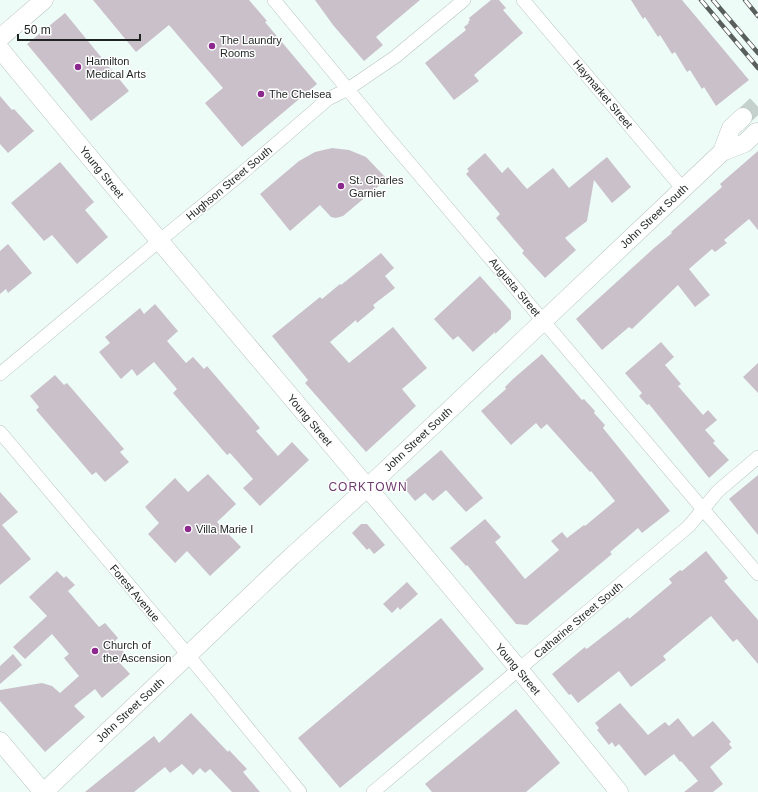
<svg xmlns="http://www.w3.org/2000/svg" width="758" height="792" font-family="Helvetica,sans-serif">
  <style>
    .building { fill: #c9c0c9 }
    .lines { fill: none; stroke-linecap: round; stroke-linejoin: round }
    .secondary-tunnel { stroke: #c5d1cd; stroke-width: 18; stroke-dasharray: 18 9; stroke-linecap: butt }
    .street-casing { stroke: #b7c4c1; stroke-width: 14 }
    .secondary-casing { stroke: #b7c4c1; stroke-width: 19 }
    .street { stroke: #fff; stroke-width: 13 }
    .secondary { stroke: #fff; stroke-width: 18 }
    .rail-casing { stroke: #585f5d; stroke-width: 4.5 }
    .rail { stroke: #fff; stroke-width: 3; stroke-dasharray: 9; stroke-linecap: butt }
    .poi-dot { fill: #8d288e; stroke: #fff; stroke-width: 1.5 }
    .labels { text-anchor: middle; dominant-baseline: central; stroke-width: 3; stroke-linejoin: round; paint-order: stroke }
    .poi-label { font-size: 11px; fill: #1f2423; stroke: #fff; text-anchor: start }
    .street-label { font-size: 11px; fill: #1f2423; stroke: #fff }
    .neighbourhood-label { font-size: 12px; letter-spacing: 1px; fill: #6d3b6d; stroke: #fff }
  </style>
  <rect width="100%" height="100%" fill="#eefcf8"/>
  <path class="building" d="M93,0h156l18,21 -2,1 52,62 -75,63 -37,-44 18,-15 -54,-63 -33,27z
    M315,0h105l-44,37 7,8 -19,16 -31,-36z
    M491,0h8l7,8 -3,2 20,23 -49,42 5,6 -25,19 -29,-37 41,-33 -2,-3 5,-4 -1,-1 2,-2 -1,-2z
    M631,0h51l67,80 -33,26 -12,-19 -2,2 -12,-19 -3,2 -12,-20 -3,2 -12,-19 -2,2 -13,-20 -2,2z
    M65,13l64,78 -38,30 -64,-77z
    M0,96l12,14 2,-1 20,22 -26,22 -8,-9z
    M332,148l17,2 17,7 21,22 -44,37 -7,2 -5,-1 -11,-12 -30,26 -30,-37 39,-33 16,-9z
    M758,151v79l-9,-11 -25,21 3,3 -12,9 -3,-3 -23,20 21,26 -15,12 -17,-22 -46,44 -3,-2 -27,23 -26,-31 78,-71 18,-15 -1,-1 51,-45 -2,-3z
    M485,153l17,20 6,-6 19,22 26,-21 16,20 38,-31 24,30 -19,16 -18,-23 -7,41 -22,17 11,12 -31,28 -23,-25 2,-2 -28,-33 4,-4 -34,-40 3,-3 -2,-2z
    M60,162l34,40 -9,8 23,27 -31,27 -25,-29 -8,6 -33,-38z
    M8,244l24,29 -24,20 -2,-4 -6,5v-43z
    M381,253l13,15 -9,8 10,12 -22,17 2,3 -18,15 -1,-3 -26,22 19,21 44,-36 34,41 -25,21 14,17 -50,46 -61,-69 3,-3 -36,-44 48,-39 2,2 18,-15 1,1z
    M480,276l31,35v8l-16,15v-2l-22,20 -15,-16 -5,4 -19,-21z
    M155,304l23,27 -11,10 19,22 7,-6 11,12 3,-3 53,62 -4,3 22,25 14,-14 17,18 -49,46 -17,-18 10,-9 -23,-26 -3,2 -54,-62 4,-4 -23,-27 -17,14 -5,-7 -11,10 -22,-27 11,-9 -5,-6 35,-29 4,6z
    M661,342l13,15 -9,8 16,19 -3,2 25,29 5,-5 9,10 -12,10 10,11 -2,2 16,17 -20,18 -60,-74 -2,1 -8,-9 3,-3 -17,-20z
    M542,354l40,46 2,-1 11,12 -1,2 11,12 -2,3 67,83 -28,22 -4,-5 -28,24 2,2 -85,71 -11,-1 -49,-59 -1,1 -16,-18 35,-29 16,18 -6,5 30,37 34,-29 -8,-9 11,-9 5,6 17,-13 1,1 30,-25 -24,-30 -1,1 -43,-48 -6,5 -5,-6 -25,22 -30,-34 25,-22 -1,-2 8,-8z
    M758,363v30l-15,-16z
    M55,375l9,10 3,-2 57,66 -4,3 9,10 -24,20 -9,-10 -4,3 -56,-65 3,-3 -9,-11z
    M441,450l42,48 -17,14 -20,-22 -13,11 -8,-8 -10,8 -14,-17z
    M208,474l28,30 -19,18 24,25 -31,29 -23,-25 -12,12 -27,-29 11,-11 -14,-16 30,-29 13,14z
    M758,475v60l-29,-36z
    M0,492l18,20 -16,13 29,34 -31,26z
    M361,524h6l18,21 -11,9 -5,-6 -2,2 -15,-17z
    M706,551l22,27 -4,3 34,39v44l-21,-25 -4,3 -22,-26 -48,40 3,4 -35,27 -12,-16 -41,32 -7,-9 -2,1 -17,-21 33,-27 1,2 2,-1 40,-31 1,2 43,-36 -3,-4 11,-9 2,1z
    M57,571l7,7 2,-2 9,9 -7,6 31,36 6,-4 13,15 -3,3 11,14 -7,7 11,12 -28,24 -7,-9 -21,17 11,11 -40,35 -45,-51v-11l42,-7 10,3 8,7 19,-17 -15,-18 5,-4 -17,-20 -27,25 -12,-12 34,-31 -18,-19z
    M407,582l11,12 -18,16 -2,-3 -6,6 -9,-9z
    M441,618l43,51 -144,119 -42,-50z
    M13,654l9,11 -22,19v-18z
    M620,703l28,32 17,-13 4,4 9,-8 15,19 20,-16 18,21 -2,2 3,4 -22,19 13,17 -10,8h-29l14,-11 -17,-20 -1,1 -6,-8 -29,22 -26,-32 -4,3 -3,-5 -3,3 -12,-15 2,-2 -4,-5z
    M516,709l44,54 -34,29h-94l-7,-8z
    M191,713l37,39 1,-2 18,19 -4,3 17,20h-28l-22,-23 -5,4 -5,-5 -7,7 -11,-11 -12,9 -5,-6 -31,25h-49l69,-56 5,7z"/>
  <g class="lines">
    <path class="secondary-tunnel" d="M743,117l15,-14"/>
    <defs>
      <path id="street" d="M274,0l109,132 375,442
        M523,0l160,189
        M0,374l159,-133 82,-67 87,-75 20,-10 47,-32 69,-57
        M0,432l188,223 112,137
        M373,792l316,-266 29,-35 40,-34"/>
      <path id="secondary" d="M0,38l44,-38
        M0,49c204,249 417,492 619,743
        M722,152l9,-24 12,-11
        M0,741l43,51
        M44,792l247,-235 77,-70 354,-335 23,-9 11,-11"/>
    </defs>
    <use href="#street" class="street-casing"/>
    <use href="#secondary" class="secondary-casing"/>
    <use href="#street" class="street"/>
    <use href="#secondary" class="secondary"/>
    <defs>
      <path id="rail" d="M701,0l57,68
        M713,0l45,53
        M745,0l13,16"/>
    </defs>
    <use href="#rail" class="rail-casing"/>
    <use href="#rail" class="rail"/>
  </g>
  <g class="poi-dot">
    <circle cx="212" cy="46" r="4"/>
    <circle cx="78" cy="67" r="4"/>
    <circle cx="261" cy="94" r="4"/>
    <circle cx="341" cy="186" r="4"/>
    <circle cx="188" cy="529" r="4"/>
    <circle cx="95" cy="651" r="4"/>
  </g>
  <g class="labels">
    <g class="poi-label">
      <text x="220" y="40">The Laundry<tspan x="220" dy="13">Rooms</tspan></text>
      <text x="86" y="61">Hamilton<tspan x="86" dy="13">Medical Arts</tspan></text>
      <text x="269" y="94">The Chelsea</text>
      <text x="349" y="180">St. Charles<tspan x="349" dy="13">Garnier</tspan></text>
      <text x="196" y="529">Villa Marie I</text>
      <text x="103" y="645">Church of<tspan x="103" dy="13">the Ascension</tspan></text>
    </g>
    <g class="street-label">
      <text transform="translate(603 94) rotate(50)">Haymarket Street</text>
      <text transform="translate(102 172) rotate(51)">Young Street</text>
      <text transform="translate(229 183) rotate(-40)">Hughson Street South</text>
      <text transform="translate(654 216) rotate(-43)">John Street South</text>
      <text transform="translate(515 287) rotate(50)">Augusta Street</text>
      <text transform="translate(310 420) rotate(50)">Young Street</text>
      <text transform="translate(418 439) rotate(-43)">John Street South</text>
      <text transform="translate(135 593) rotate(50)">Forest Avenue</text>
      <text transform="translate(578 620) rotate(-40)">Catharine Street South</text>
      <text transform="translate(518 669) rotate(50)">Young Street</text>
      <text transform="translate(130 710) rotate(-43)">John Street South</text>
    </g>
    <g class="neighbourhood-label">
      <text x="368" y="487">CORKTOWN</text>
    </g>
  </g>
  <path d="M18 34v6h122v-6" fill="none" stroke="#1f2423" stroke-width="2"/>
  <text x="24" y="34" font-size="12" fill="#1f2423" stroke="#ffffff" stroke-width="3" paint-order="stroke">50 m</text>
</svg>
